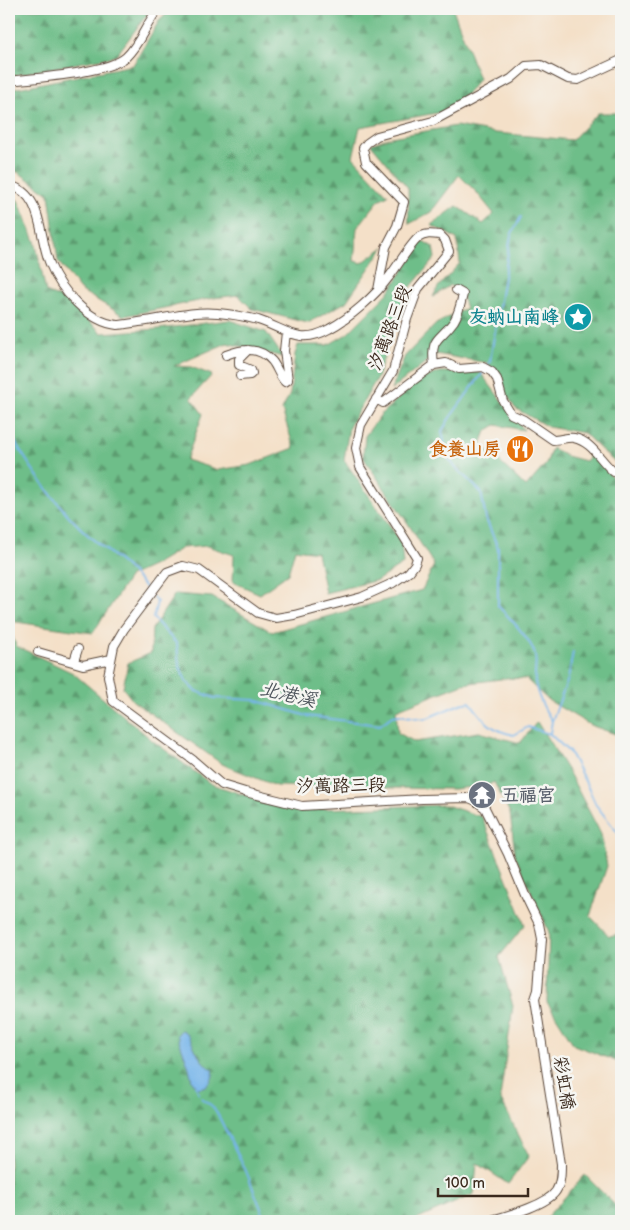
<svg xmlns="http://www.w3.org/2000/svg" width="630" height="1230" font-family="'Balsamiq Sans','LXGW WenKai TC',sans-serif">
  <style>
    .forest { fill: url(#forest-firs); stroke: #547454 }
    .water { fill: #77b5ea; stroke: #597084 }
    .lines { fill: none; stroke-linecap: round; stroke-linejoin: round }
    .stream { stroke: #77b5ea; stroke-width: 2 }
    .minor-casing { stroke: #574538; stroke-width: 10 }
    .minor { stroke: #fff; stroke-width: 8 }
    .labels { text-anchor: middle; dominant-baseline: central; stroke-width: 5; stroke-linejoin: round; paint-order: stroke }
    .culture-label { font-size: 18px; font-weight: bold; fill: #0d838f; stroke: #f6f6f2; text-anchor: end }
    .street-label { font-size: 18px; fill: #3b2a1e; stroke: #f6f6f2 }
    .food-label { font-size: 18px; font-weight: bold; fill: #c56008; stroke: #f6f6f2; text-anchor: end }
    .worship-label { font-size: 18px; font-weight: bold; fill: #5b616d; stroke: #f6f6f2; text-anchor: start }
    .water-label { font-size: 19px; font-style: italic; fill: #4d545b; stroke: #f6f6f2 }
  </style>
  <defs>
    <pattern id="forest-firs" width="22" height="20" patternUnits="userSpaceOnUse" patternTransform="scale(1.25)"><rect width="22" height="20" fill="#6ebe89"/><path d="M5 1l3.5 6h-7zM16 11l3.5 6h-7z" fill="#5c9b6f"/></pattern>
  </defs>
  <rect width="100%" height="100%" fill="#f6f6f2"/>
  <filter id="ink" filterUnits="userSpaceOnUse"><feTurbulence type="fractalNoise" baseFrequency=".02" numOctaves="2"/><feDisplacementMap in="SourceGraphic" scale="10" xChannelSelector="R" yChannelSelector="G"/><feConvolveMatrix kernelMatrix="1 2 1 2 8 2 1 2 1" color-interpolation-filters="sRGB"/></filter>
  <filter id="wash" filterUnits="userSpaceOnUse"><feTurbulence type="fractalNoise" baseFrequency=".0096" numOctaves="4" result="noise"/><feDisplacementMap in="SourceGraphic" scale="20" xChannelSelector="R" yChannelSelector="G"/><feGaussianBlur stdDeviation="1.12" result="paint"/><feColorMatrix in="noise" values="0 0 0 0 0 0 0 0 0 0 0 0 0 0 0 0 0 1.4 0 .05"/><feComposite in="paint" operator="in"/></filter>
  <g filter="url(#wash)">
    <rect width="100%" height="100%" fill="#f4e0c8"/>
    <path class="forest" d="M9,9h142l-35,47 -107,20z
      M172,9h281l26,70 -26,31 -93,17 -7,30 35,38 -9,5 -22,28 -3,33 8,2 22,-16 -38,55 -38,21 -56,-14 -14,-14 -25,3 -89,18 -44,-26 -22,-29 -9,-67 -31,-22 -9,-1v-84l9,1 115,-23 26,-44z
      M598,113h23v348h-8l-29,-28 -36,-6 -33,-19 -27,-45 -52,-9 -45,36 14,-34 31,-32 30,-16 -4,-11 -12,-12 -17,12 5,-10 22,-24 -3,-24 -26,-14 26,-19 26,18 11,-10 -16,-20 -19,-19 -28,37 -22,12 -1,-36 -37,-44 20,-7 65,-11 40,7 76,7z
      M9,196l9,4 17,41 11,51 21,9 35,32 57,-4 70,-9 37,12 17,25 -56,-14 -53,23 17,1 21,8 -21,23 12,16 -17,46 32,10 32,-5 44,-17 -12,-38 8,-16 5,-40 3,-9h30l19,-11 41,-41 35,-52 10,6 2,11 -30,36 -28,84 -28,49 -5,33 57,82 2,22 -25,16 -53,13 -8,-41 -22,-3 -7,25 -28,20 -27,-12 1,-27 -27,-9 -25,2 -28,17 -24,11 -37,57 -84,-12z
      M440,372h40l44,58 -28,-5 -10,6 -5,13 45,43 20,-23 6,-16 14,8 19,5 6,-7 30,33v249l-31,-11 -42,-25 -22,-21 -18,-1 -45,6 -67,26 2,23 17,9 64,-10 41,11 17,-21 31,49 33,63 6,32 -17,50 19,20 12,-2v129l-47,-18 -27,-43 2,-70 -34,-77 -5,-42 -16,-31 -6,3 -34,4 -178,-3 -54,-22 -89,-63 -10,-13 5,-25 23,-10 1,-24 23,-35 37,3 60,35 150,-42 12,-25 -25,-40 -46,-68 2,-21 17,-23 37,-33z
      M9,625l7,21 57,27 80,68 58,43 80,26 155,-5 36,12 43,108 -26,32 14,49 -13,92 29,58 -21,28 -31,-21 -3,31 -60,27h-405z
      M585,1175l36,36v10h-78z"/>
    <path class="water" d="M181,1030l3,1c12,13 11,28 29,39 2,9 -6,18 -15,18l-6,-7 -3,-13 -12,-33z"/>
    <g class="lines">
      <path class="stream" d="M486,367l4,-6 21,-126 10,-18
        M484,371l-35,48 -7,12 5,25 8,11 26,25 5,27 12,29v58c11,11 34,34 37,49 2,9 -1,18 0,27 2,15 9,27 17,39l-2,12
        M9,426l6,16
        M9,441l6,1c19,31 46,69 74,94 22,19 41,31 59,55
        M153,597l4,5 -4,16 24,26 2,21 7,16 10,10 19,7 40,2 52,16 73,9 12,-9 7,-1 26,4 35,-15 10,-2c14,19 20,28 44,33l14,-8 22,7 20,19 15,28 11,24 25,32
        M552,721l16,-42 5,-27
        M196,1086l3,8
        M201,1098l11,8 4,5 30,60 20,50"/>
    </g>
  </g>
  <g filter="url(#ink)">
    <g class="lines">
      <defs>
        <path id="minor" d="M9,81c26,-3 99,-8 117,-24 14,-13 20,-33 32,-48
          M9,185c35,9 29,51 41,79 10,25 38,58 67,61 7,0 15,-2 22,-3 26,-3 52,-12 79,-9 13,1 28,4 40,7 28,9 41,26 71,9 21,-11 46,-33 60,-52 8,-10 20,-31 29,-39 7,-5 14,-4 22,-3l5,5 4,11 -31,38 -11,30 -14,52 -32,54 -5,23 4,19 57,91 -2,6 -6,8 -16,11 -31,14 -68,18 -18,3 -18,-5 -59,-43 -16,-4 -16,6 -43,57 -10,17 -6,30 5,25 80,59 29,25 23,7 57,14 120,-7 47,-1 7,3 9,7 23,46 17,41 14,29 3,15 -4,51 -3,9 26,165c0,9 0,19 -5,27 -10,15 -51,25 -68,30
          M378,290l8,-43 11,-21 7,-24 -38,-40 -3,-14 4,-5 10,-7 56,-15 78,-42 15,-13 15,-1 27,14 10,1 43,-20
          M226,355c16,-6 33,-9 46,6 5,6 7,15 13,21l3,-2 -4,-29 2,-19
          M434,365c-4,-29 6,-24 20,-44 5,-8 7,-18 9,-27l-7,-4
          M240,376l10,-1 2,-2 -1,-3 -12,-5v-6l9,-9
          M376,399l7,4 51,-38 12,-2 13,6 24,-2 9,5 5,7 6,22 8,13 13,6 29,20c6,0 15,-3 21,-2 19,4 26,23 40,34
          M38,652l45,13 28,-6
          M74,661l4,-12"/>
      </defs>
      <use href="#minor" class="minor-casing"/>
      <use href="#minor" class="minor"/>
    </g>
  </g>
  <defs>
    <symbol id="sight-disc" viewBox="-11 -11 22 22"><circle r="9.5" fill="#0f9aa8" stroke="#f6f6f2"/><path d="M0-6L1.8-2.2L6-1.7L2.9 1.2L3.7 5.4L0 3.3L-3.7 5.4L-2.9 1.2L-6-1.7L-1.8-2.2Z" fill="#fff"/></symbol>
    <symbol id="restaurant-disc" viewBox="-11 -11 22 22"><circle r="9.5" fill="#e8710a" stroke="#f6f6f2"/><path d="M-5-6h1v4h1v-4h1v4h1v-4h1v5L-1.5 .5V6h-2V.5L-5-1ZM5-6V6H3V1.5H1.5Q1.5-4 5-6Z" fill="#fff"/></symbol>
    <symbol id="temple-disc" viewBox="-11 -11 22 22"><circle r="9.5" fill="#6b7280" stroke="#f6f6f2"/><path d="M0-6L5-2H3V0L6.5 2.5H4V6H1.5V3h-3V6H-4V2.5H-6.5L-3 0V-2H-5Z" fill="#fff"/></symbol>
  </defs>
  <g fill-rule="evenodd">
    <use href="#sight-disc" x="562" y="301" width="32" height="32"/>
    <use href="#restaurant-disc" x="504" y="433" width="32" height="32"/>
    <use href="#temple-disc" x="466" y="779" width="32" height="32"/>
  </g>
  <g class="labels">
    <g class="culture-label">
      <text x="559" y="317">友蚋山南峰</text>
    </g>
    <g class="street-label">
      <text transform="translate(390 328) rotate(-69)">汐萬路三段</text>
      <text transform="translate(341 786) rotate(-1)">汐萬路三段</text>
      <text transform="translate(564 1083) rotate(81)">彩虹橋</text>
    </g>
    <g class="food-label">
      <text x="501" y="449">食養山房</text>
    </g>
    <g class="worship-label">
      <text x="501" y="795">五福宮</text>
    </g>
    <g class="water-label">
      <text transform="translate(288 695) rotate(13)">北港溪</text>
    </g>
  </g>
  <rect width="630" height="1230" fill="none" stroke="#f6f6f2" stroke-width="30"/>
  <path d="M438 1188v8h90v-8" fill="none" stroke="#3b2a1e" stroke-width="2.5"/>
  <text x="445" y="1188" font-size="15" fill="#3b2a1e" stroke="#f6f6f2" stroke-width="4" paint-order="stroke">100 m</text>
</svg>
